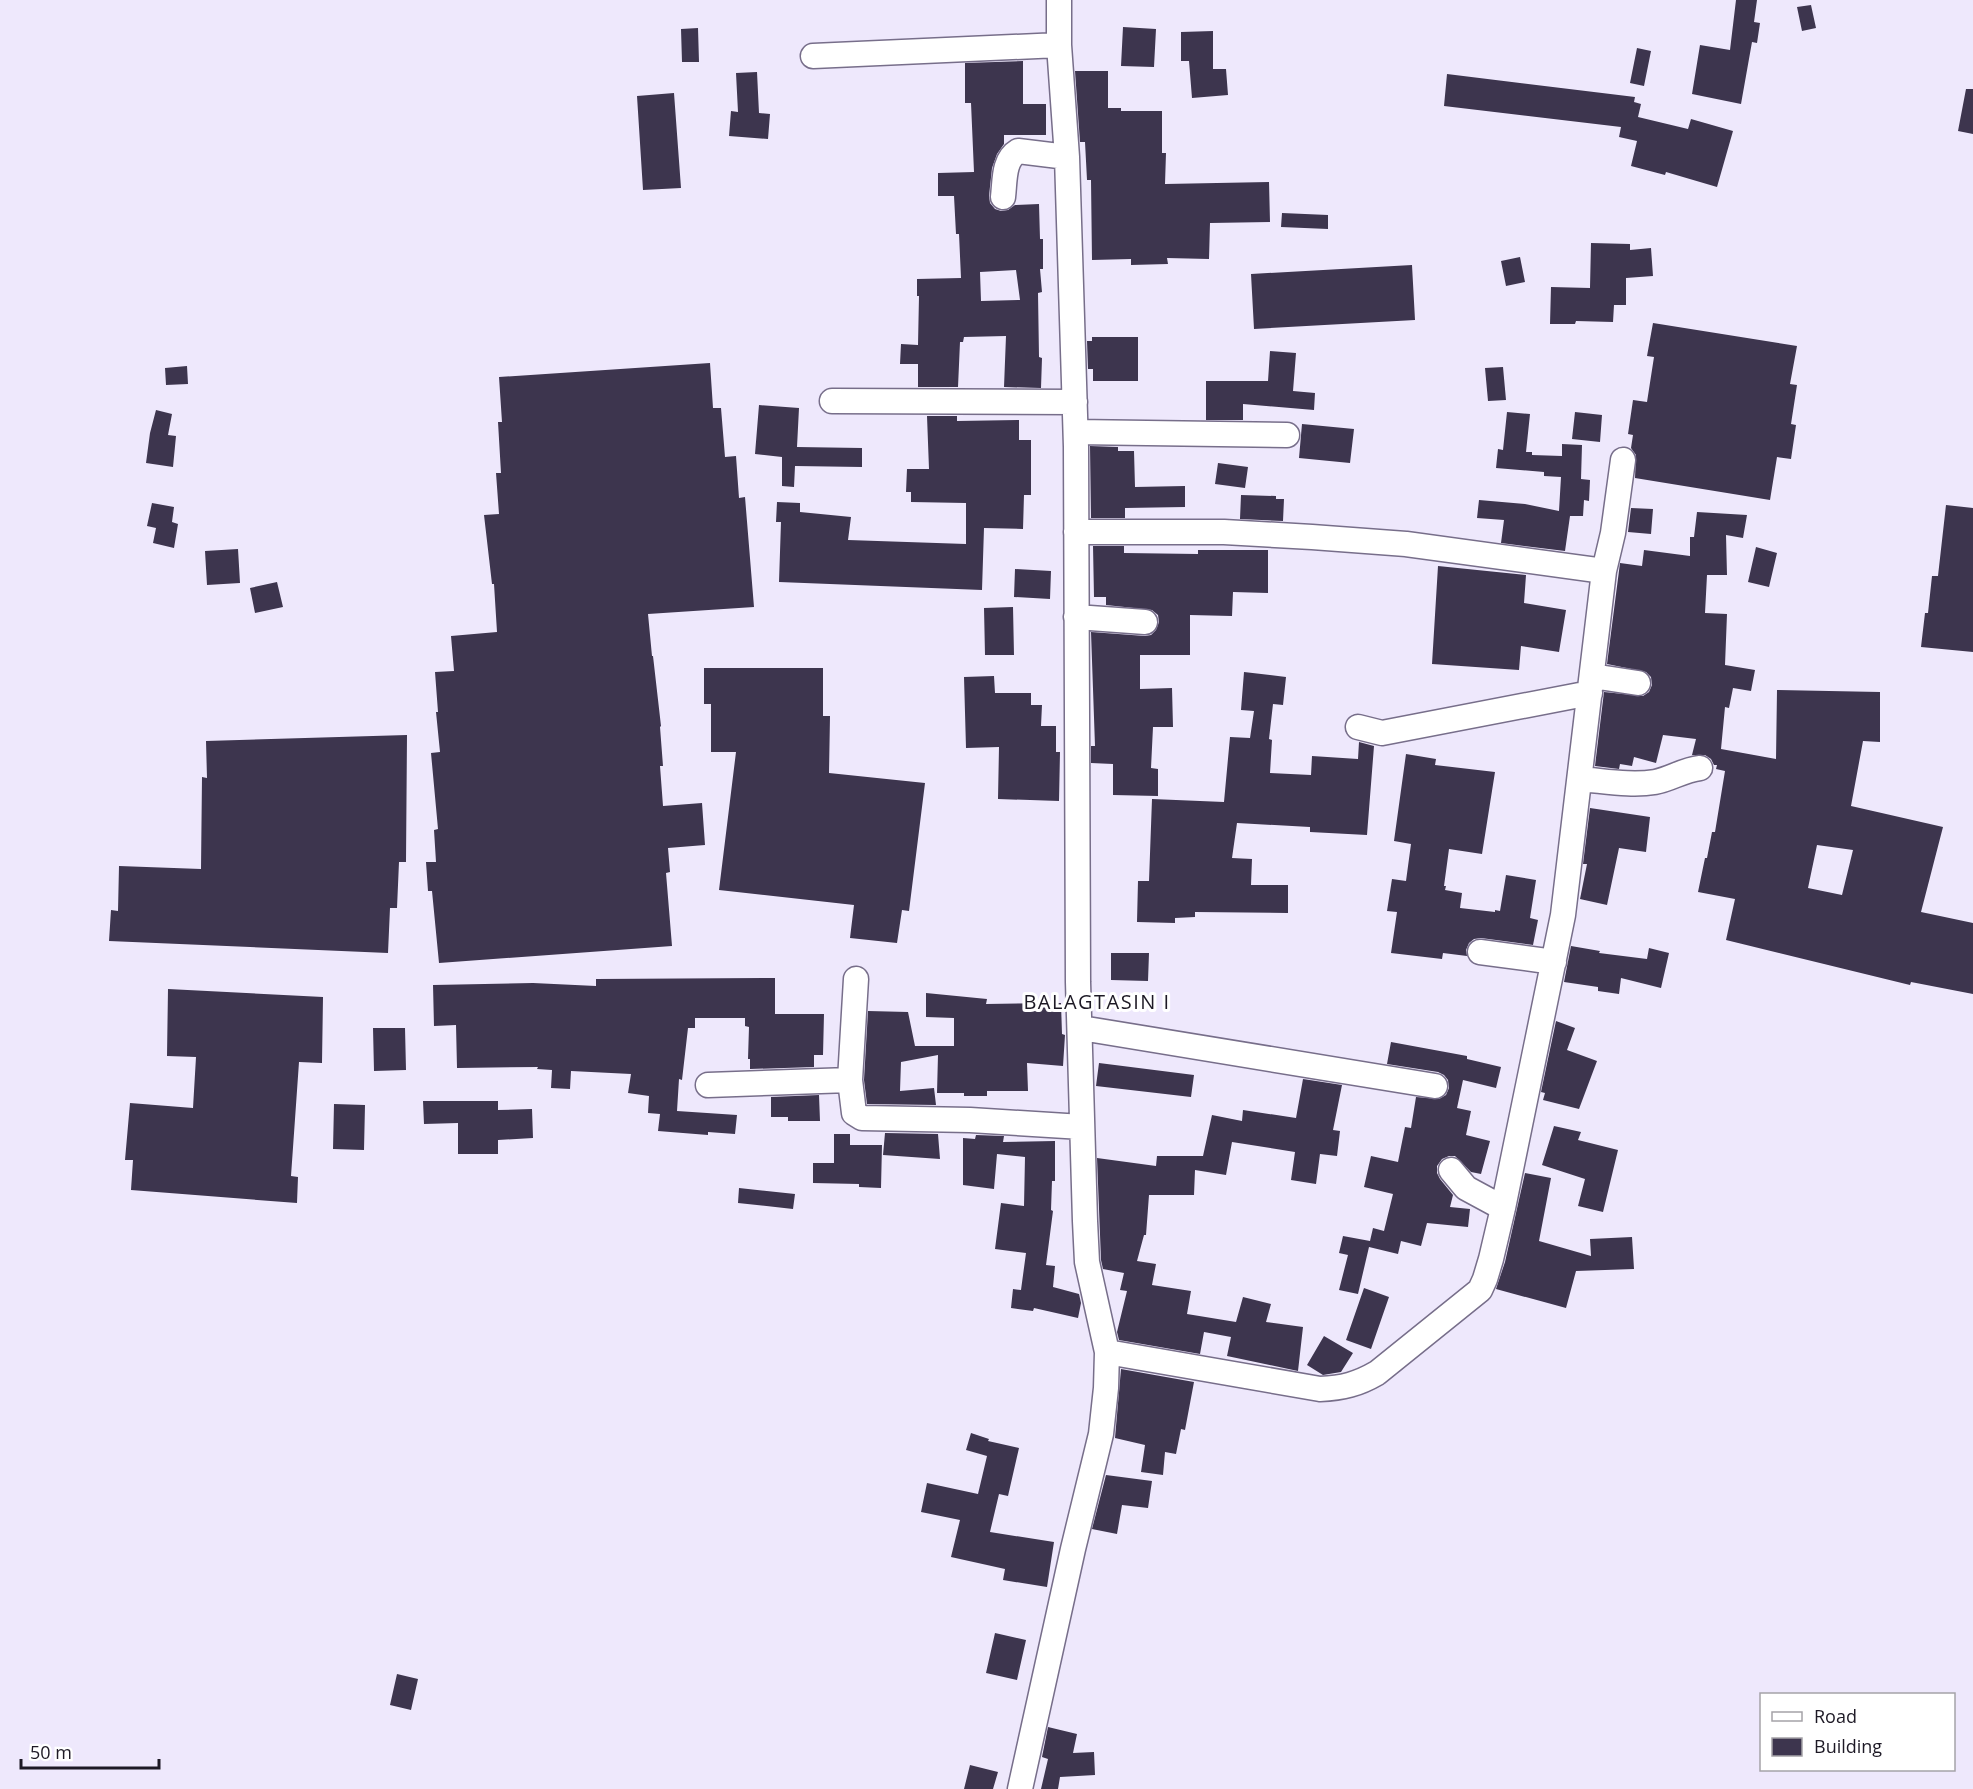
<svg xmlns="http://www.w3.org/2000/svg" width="1973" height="1789" font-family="'Open Sans',sans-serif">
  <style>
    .building { fill: #3d354e; fill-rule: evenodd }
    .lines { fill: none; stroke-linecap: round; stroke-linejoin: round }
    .minor-casing { stroke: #776e8a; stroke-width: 27 }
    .minor { stroke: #fff; stroke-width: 24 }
    .labels { text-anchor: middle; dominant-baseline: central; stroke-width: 6; stroke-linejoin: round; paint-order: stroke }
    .quarter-label { font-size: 20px; letter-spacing: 1.5px; fill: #1d1925; stroke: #fff }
  </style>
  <rect width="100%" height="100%" fill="#eee8fc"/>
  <path class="building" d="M1736,0h21l-3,22 6,1 -3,20 -5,-1 -11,62 -49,-10 8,-49 30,5z
    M1811,5l5,23 -14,3 -5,-24z
    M1123,27l33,2 -2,38 -33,-1z
    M698,28l1,34h-17l-1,-33z
    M1213,31v38h13l2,26 -36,3 -3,-37h-8v-29z
    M1637,48l14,3 -7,35 -14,-3z
    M1023,61v43h23v31h-42v9l-7,10 -5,14 -3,28 1,7 5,6 6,2 7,-1 7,-5 24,-1 1,35h3v30h-3l2,23 -4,1 1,64 3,1 -1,30 -37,-1 2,-51 -42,1 -1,5h-3l-2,45h-40v-23h-18l1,-20 17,1 1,-49h-2v-17l44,-1 -2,-44h-3l-2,-38h-16v-23l36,-1 -3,-69h-6v-40zM1016,270l4,30 -39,1 -1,-29z
    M1075,71h33v37h13v3h41v42h4l-1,31 104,-2 1,40 -60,1 -1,36 -42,-1 1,6 -37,1v-6l-39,1 -1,-80h-4l-2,-38h-5z
    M757,72l2,41 11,1 -2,25 -39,-3 2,-25 7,1 -2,-39z
    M1447,74l188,23 -1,5 7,2 -3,13 50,12 3,-10 42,12 -16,56 -51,-15 -1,3 -34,-9 6,-25 -18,-4 2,-10 -177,-21z
    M1966,89h7v45l-15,-3z
    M674,93l7,95 -38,2 -6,-94z
    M1282,213l46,2v14l-47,-2z
    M1591,243l39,1v6l21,-2 2,28 -27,2v27h-12l-1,17 -37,-1 -1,3h-25l1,-37 39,1z
    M1520,257l5,25 -19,4 -5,-25z
    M1412,265l3,55 -161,9 -3,-55z
    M1653,323l144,23 -7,38 7,1 -6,39 5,1 -5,34 -14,-2 -7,43 -135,-22 1,-23 -5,-7 2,-13 -5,-1 5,-34 14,2 7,-45 -7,-1z
    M1092,337h46v44h-45v-12h-5l-1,-28h5z
    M1270,351l26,2 -3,38 22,2 -1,17 -71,-6v16h-37v-39h62z
    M710,363l3,45h8l4,49 11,-1 3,42 6,-1 9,110 -106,7 4,42h1l8,70 -1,1 3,39h-3l3,40 39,-3 3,42 -37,3 2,24 -4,1 6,73 -233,17 -7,-72h-4l-2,-29h10l-2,-32 4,-1 -7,-76 9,-1 -4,-40h2l-3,-40 19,-1 -3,-35 46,-4 -3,-48h-2l-8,-69 15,-1 -3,-41h5l-3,-51h4l-3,-45z
    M187,366l1,18 -22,1 -1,-17z
    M1503,367l3,33 -18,1 -3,-33z
    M759,405l40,3 -2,39 65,1v19l-67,-1 -1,21 -12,-1v-29l-27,-3z
    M156,410l16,4 -4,21 8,1 -3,31 -27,-4 4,-30z
    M1507,412l23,2 -4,38h6v3l30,1v-12l20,1 -1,34 9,1 -1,21 -5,-1 -1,16h-13l-5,35 -64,-8 3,-23 -27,-2 2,-18 46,4 34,7 2,-34 -17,-1v-4l-48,-4 2,-19 5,1z
    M1575,412l27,3 -2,27 -28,-3z
    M927,416h30v5l62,-1v20h12v55h-7l-1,34 -39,-1 -2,62 -203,-8 2,-60h-5l1,-20 23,1v9l51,5 -3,23 118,4v-41l-55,-1v-10h-5l1,-23h22z
    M1302,424l52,5 -4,34 -51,-5z
    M1090,446l28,1v4h16l1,36 50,-1v21l-60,1v10h-34z
    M1218,463l30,4 -3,21 -30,-4z
    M1241,495l35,1v3h8l-1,22 -43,-2z
    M152,503l22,4 -2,15 6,2 -4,24 -21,-5 3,-15 -9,-2z
    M1946,505l27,3v144l-52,-5 4,-34h3l4,-37h6z
    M1631,508l22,1 -2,25 -23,-2z
    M1697,512l50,3 -4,23 -17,-3 1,40h-20l-2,38 22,1 -2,51 30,5 -4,21 -18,-3 -4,20 -4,-1 -4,42 55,10 1,-69 103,2v50l-17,-1 -12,65 92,21 -22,85 52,11v71l-62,-12 -1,3 -184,-45 9,-41 -37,-7 7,-34h2l5,-26h3l10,-61 -9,-2 1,-4h-3l-3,-6 -6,-4h-13l4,-16 -33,-4 -7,28 -22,-6 -2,9 -12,-2 -1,5 -24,-3 9,-74 39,4 6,-4 3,-7 -1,-8 -5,-5 -39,-8 13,-101 22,3 2,-16 46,6v-19h4zM1817,845l36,5 -11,45 -34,-7z
    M1093,546h31v7l74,1v-4h70v43l-35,-1 -1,24 -42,-1v40h-50v34l32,-1 1,39h-20l-2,41 7,1v27l-45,-1v-31l-22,-1v-17h4l-4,-114 54,4 6,-1 5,-5 3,-8 -1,-7 -6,-5 -46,-5v-8h-12z
    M1756,547l21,6 -8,34 -21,-5z
    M238,549l2,34 -33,2 -2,-34z
    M1438,566l88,9 -2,28 42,7 -7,42 -38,-6 -2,24 -87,-6z
    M1015,569l36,2 -1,28 -36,-2z
    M277,582l6,25 -28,6 -5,-25z
    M1013,607l1,48h-29l-1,-47z
    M704,668h119v48h7l-1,57 96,10 -16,128 -7,-1 -5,33 -47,-5 4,-33 -135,-15 17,-138h-25v-48h-7z
    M1244,672l42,5 -3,28 -10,-1 -4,35 3,1 -2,33 41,2 1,-19 46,3 1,-17 15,4 -7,89 -57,-3v-5l-73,-4 -5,35 20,1 -1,26h37v28l-93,-1v5l-20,1v5l-38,-1 1,-41h11l3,-82 72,3 6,-65 20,1 4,-27 -13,-1z
    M994,676l1,17h36v12h11l-1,21h15v26h4l-1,49 -61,-2 1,-52 -33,1 -2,-71z
    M407,735l-1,127h-7l-2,46h-7l-2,45 -279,-12 2,-31 7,1 1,-45 82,3 1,-92 5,1 -1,-37z
    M1406,754l30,5 -1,6 60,7 -13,82 -33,-5 -5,37h2l-1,4 17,3 -2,15 35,4v-2l5,1 6,-36 30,5 -6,38 8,2 -5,25 -52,-7 -7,1 -5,4 -3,7 1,6 -24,-3 -1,6 -51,-6 6,-41 -10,-1 5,-32 14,2 5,-37 -17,-3z
    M1590,808l60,9 -4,35 -27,-4 -12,57 -27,-6 7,-35h-4z
    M1571,946l29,5 -1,2 48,6 2,-11 20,5 -8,35 -40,-10 -2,16 -21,-3v-4l-34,-5z
    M1111,953h38l-1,28 -37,-1z
    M775,978v36h49l-1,41h-9v12l-64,2v-10h-2l1,-32 -4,-1v-8h-50v10h-7l-6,52 -3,-1 -2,32 60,4 -2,19 -27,-2v3l-50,-4 2,-17 -12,-1 1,-17 -21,-3 3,-19 -60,-3 -1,18 -19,-1 1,-18 -15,-1 1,-2 -81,1 -1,-43 -22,1 -1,-41 100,-2 63,3v-7z
    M168,989l155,8 -1,66 -23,-1 -8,114 7,1 -1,26 -166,-13 2,-30h-8l5,-57 63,5 3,-51 -29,-1z
    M926,993l61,6 -1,5 75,-1 1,31 3,1 -2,31 -36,-3 1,28h-41v5h-23v-3h-27l1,-38 -37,7 -1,29 34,-3 2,17 -69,-1 -3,-24 4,-69 40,1 7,34h39v-28l-28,-1z
    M1556,1021l19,7 -8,22 30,11 -18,48 -36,-9 2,-7 -4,-1z
    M373,1028h32l1,42 -32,1z
    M1391,1042l76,14v3l34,8 -5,21 -33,-8 -6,28 14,3 -5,24 24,6 -9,33 -10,-2 -16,-16h-6l-7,3 -5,7v7l3,6 13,16 -3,12 20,2 -2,18 -41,-4 -6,23 -20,-5 -3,13 -29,-7 -11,47 -19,-4 9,-35 -9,-2 4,-17 27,5 3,-13 11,3 9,-37 -29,-7 7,-31 27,6 7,-35 6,1 5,-31 23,2 7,-4 3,-7 -1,-8 -4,-5 -6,-3 -51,-8z
    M1099,1063l95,12 -3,22 -95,-11z
    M1303,1079l39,6 -9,45 7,1 -3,25 -17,-2 -4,30 -25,-4 4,-28 -63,-10 -6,33 -31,-5 -1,25h-45l-3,40h-2l-7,26 19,3 -4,21 39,6 -4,23 49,8 7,-25 28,7 -5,18 37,5 -5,44 -71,-15 4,-19 -27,-5 -4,22 -81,-14 -2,-8 10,-41 -7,-1 4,-17 -21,-4 -2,-9 -4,-102 59,8 1,-10h46l9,-41 30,6 1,-11 53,8z
    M819,1095l1,26h-32v-4h-17v-20z
    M423,1101h75v9l34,-1 1,29 -35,2v14h-40v-31l-34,1z
    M334,1104l31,1 -1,45 -31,-1z
    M1554,1126l27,6 -3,8 40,10 -15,62 -25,-6 7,-27 -43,-14z
    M885,1133l53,1 2,25 -57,-4z
    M834,1134h16v11h32l-1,43 -22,-1v-3l-46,-1v-20h21z
    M976,1135l28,1 -1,6 52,-1v40h-3l-1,29 2,1 -7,54 9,1 -2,21 26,7 2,9 -3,15 -44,-10 -1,3 -22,-3 2,-19 8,1 5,-37 -31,-4 6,-46 23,3 1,-49 -28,-3 -3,35 -31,-4v-47l12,1z
    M1525,1173l26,5 -12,63 52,15 -1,-17 42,-2 2,32 -58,2 -10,37 -70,-19 9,-27z
    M739,1188l56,6 -2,15 -55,-6z
    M1364,1288l25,9 -18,52 -25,-9z
    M1324,1336l29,17 -12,19 -18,3 -16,-10z
    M1121,1369l73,13 -9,48 -4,-1 -5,25 -11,-2 -2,23 -22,-3 4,-27 -30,-7z
    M971,1433l18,6 -1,2 31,7 -11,48 -9,-2 -9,38 64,10 -7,45 -44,-7 2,-11 -54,-12 9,-37 -39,-8 6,-29 51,11 9,-38 -21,-6z
    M1106,1475l46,6 -4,27 -26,-3 -5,29 -25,-5z
    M995,1633l31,7 -9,40 -31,-7z
    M397,1674l21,5 -7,31 -21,-5z
    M1048,1727l29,7 -4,19 21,-1 1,23 -35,2 -2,12h-17l7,-30 -6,-2z
    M970,1765l28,7 -5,17h-29z"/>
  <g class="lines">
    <defs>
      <path id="minor" d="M813,56l246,-11
        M1003,197c2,-16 0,-37 15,-46l49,6
        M832,401l243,1
        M1076,432l211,3
        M1076,532h148l88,5 94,7 198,27 -41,344 -60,293 -12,51 -6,20 -5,11 -103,83c-19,11 -34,15 -57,16l-213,-37
        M1604,571l9,-38 10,-73
        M1076,617l69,5
        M1592,676l46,7
        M1358,727l24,6 208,-40
        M1580,779c25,2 51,7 75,3 16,-3 28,-12 45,-14
        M1480,952l74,10
        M1081,1028l354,58
        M850,1080l4,33 8,5 108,2 112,7
        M708,1085l142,-5 6,-101
        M1451,1170l15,18 37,20
        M1020,1789l53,-240 28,-115 5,-46 1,-36 -20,-90 -2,-41 -7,-239 -2,-535 -9,-290 -8,-112v-45"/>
    </defs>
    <use href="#minor" class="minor-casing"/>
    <use href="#minor" class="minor"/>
  </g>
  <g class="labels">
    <g class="quarter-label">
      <text x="1097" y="1001">BALAGTASIN I</text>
    </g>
  </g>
  <rect x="1760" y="1693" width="195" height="78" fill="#ffffff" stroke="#a5a3a8" stroke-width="1.5"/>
  <rect x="1772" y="1712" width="30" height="9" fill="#ffffff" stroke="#a5a3a8" stroke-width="1.5"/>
  <text x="1814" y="1723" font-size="18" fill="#1d1925">Road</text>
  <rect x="1772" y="1738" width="30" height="18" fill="#3d354e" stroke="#a5a3a8" stroke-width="1.5"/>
  <text x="1814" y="1753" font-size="18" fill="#1d1925">Building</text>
  <path d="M21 1759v9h138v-9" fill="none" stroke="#1d1925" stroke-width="3"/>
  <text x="30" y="1759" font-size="18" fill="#1d1925" stroke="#ffffff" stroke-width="4.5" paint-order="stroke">50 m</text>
</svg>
